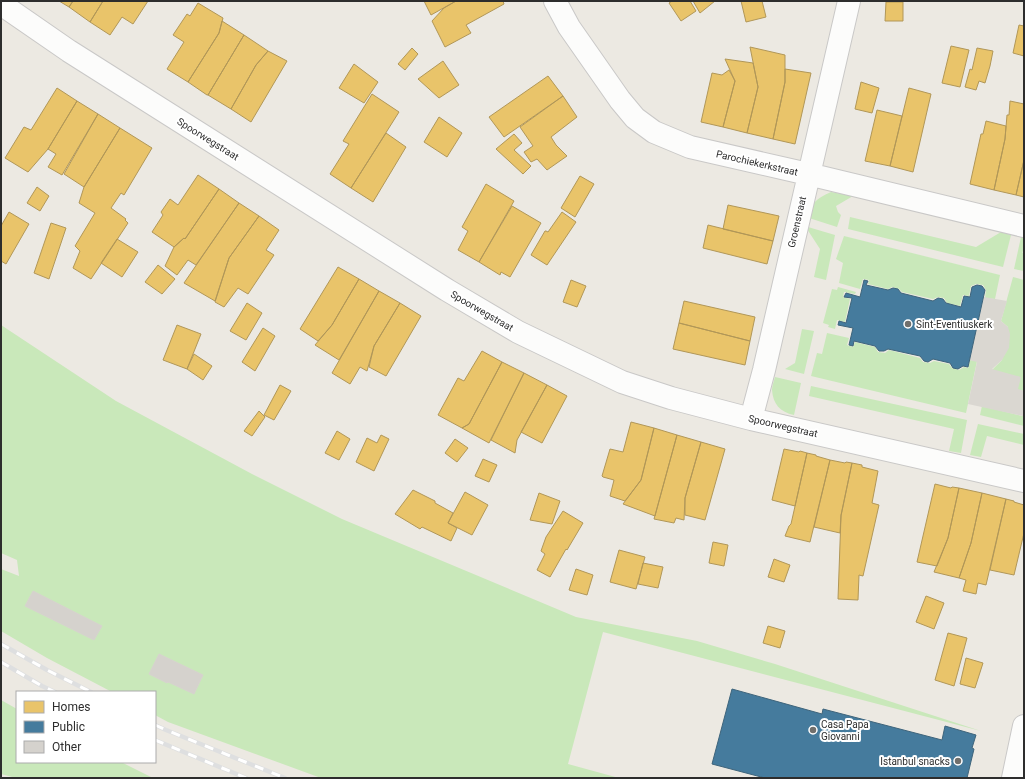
<svg xmlns="http://www.w3.org/2000/svg" width="1025" height="779" font-family="Roboto,sans-serif">
  <style>
    .green { fill: #c9e8ba }
    .plaza { fill: #dad7d1 }
    .homes { fill: #e9c46a; stroke: #b19758 }
    .public { fill: #457b9d; stroke: #3e647b }
    .building { fill: #d5d2cd; stroke: #d7d4ce }
    .lines { fill: none; stroke-linecap: round; stroke-linejoin: round }
    .minor-casing { stroke: #c9c8c7; stroke-width: 24 }
    .minor { stroke: #fcfcfb; stroke-width: 22 }
    .rail-casing { stroke: #dedfe0; stroke-width: 4.5 }
    .rail { stroke: #fff; stroke-width: 3; stroke-dasharray: 9; stroke-linecap: butt }
    .poi-dot { fill: #706f6c; stroke: #fff; stroke-width: 1.5 }
    .labels { text-anchor: middle; dominant-baseline: central; stroke-width: 4; stroke-linejoin: round; paint-order: stroke }
    .street-label { font-size: 10px; fill: #2d2d2d; stroke: #fff }
    .poi-label { font-size: 10px; fill: #2d2d2d; stroke: #fff; text-anchor: start }
  </style>
  <rect width="100%" height="100%" fill="#ece9e2"/>
  <path class="green" d="M831,192l22,4 -17,10 2,6 3,3 -4,12 -28,-9c1,-3 2,-9 3,-12 4,-7 12,-11 19,-14z
    M850,217l126,30 25,-15 10,3 -8,32 -155,-38z
    M808,227l27,8 -9,45 -12,-3 6,-28 -13,-20z
    M844,236l156,39 -5,24 -10,-1 1,-8 -3,-5 -7,-1 -5,2 -2,10 -6,-1 -3,11 -13,-3 -3,-5 -6,-1 -5,2 -31,-7 -3,-3 -7,-2 -4,2 -20,-5 1,-4 -6,-1 -3,10 -21,-6 4,-20 -7,-4z
    M1021,237l3,1v13l-2,1 2,2v17l-10,-2z
    M1013,277l11,3v111l-6,-1 -26,-20 10,-10 6,-33 -7,-6z
    M838,287l18,5 -1,2 -11,-2 -1,5 7,2 -5,23 -8,-2 -2,9 -7,-2 1,-2 -6,-2 9,-34 5,1z
    M1,325l115,76 136,73 90,45 234,98 121,24 78,23 206,67 -378,-99 -35,132 51,14h-298l-153,-56 -13,-7v-23h-43l-65,-34 -46,-27v-62l18,7 -2,-16 -16,-7z
    M802,329l12,2 -10,43 -19,-5 10,-6z
    M827,333l22,5 -2,7 6,2 2,-5 20,5 3,5 7,1 4,-3 31,8 3,4 7,1 4,-2 15,3 3,4 7,2 5,-3 4,1 2,-8 7,1 -11,52 -155,-37 6,-23 5,1z
    M775,377l26,6 -7,32c-14,-3 -21,-11 -22,-25 0,-4 2,-9 3,-13z
    M811,386l156,34 -6,33 -12,-2 5,-22 -145,-33z
    M982,406l40,10 2,-6v16l-44,-11z
    M978,424l46,10v11l-37,-9 -6,21 -11,-2z
    M1,700l16,9v53h104l32,16h-137l-15,-4z"/>
  <path class="plaza" d="M984,297l23,4 -6,20 7,6 2,7 -1,14 -7,12 -10,9 29,8 -3,12 6,2v19l-1,6 -55,-12 9,-42 -8,-2z"/>
  <path class="homes" d="M59,1h14l-4,6z
    M73,1h30l-13,21 -21,-15z
    M103,1h45l-15,23 -11,-7 -12,18 -20,-13z
    M424,1h32l-25,14z
    M456,1h47l1,3 -38,21 5,8 -26,14 -13,-26 12,-13z
    M672,1h18l6,10 -15,10 -12,-18z
    M693,1h22l-15,12z
    M741,1h21l4,16 -20,5z
    M886,2h17v19h-18z
    M198,3l25,15 -4,15 -31,49 -21,-13 17,-27 -11,-7 14,-21 3,2z
    M222,21l22,14 -36,60h-1l-19,-13 31,-49z
    M1019,25l5,1v30l-11,-3z
    M244,35l24,16 -12,14 -25,44 -23,-14z
    M951,46l18,4 -9,37 -18,-4z
    M750,47l35,8v27l-12,57 -26,-6 11,-46z
    M412,48l6,6 -13,16 -7,-6z
    M977,48l16,3 -3,15 -5,17 -6,-2 -3,9 -11,-3 5,-18 2,1z
    M268,51l19,10 -36,61 -20,-13 25,-44z
    M725,59l28,4 5,24 -11,46 -24,-6 12,-46z
    M443,61l16,24 -20,13 -21,-19z
    M354,64l24,18 -14,21 -25,-15z
    M785,69l26,4 -16,71 -22,-5 12,-57z
    M729,70l6,11 -12,46 -22,-5 11,-49 10,2z
    M548,76l15,20 -59,41 -15,-20z
    M861,82l18,6 -7,25 -17,-4z
    M57,88l20,13 -29,48 -20,23 -23,-14 19,-31 7,3z
    M909,88l22,6 -18,78 -23,-6z
    M372,94l27,18 -48,76 -21,-14 19,-30 -6,-3z
    M563,96l14,21 -26,20 5,8 11,11 -20,14 -10,-11 -6,3 -7,-10 9,-6 -13,-19z
    M77,101l21,13 -36,61 -14,-8 8,-13 -8,-5z
    M1010,101l14,3v56l-8,35 -22,-5 11,-51 2,-24h2z
    M877,110l25,6 -12,50 -25,-5z
    M98,114l22,14 -36,59 -20,-13z
    M439,117l23,16 -15,24 -23,-15z
    M986,121l20,5 -1,13 -11,51 -24,-6 11,-50h2z
    M120,128l32,20 -28,47 -3,-2 -10,15 15,11 -1,1 3,3 -37,56 -18,-11 7,-17 -5,-5 20,-33 -16,-10 5,-16z
    M386,133l20,14 -33,55 -22,-14z
    M514,134l8,9 -8,7 17,16 -8,8 -27,-25z
    M1024,160v37l-8,-2z
    M198,175l21,14 -34,50 -1,-1 -10,9 -22,-15 11,-17 -2,-3 9,-13 8,6z
    M580,176l14,8 -19,33 -14,-9z
    M486,184l28,17 -35,61 -21,-12 10,-19 -6,-4z
    M37,187l12,9 -9,15 -13,-8z
    M219,189l20,14 -43,62 -8,-5 -11,15 -12,-9 9,-19 10,-9 1,1z
    M239,203l20,13 -30,42 -14,43 -31,-18z
    M728,205l51,11 -6,25 -50,-12z
    M512,206l29,17 -31,54 -9,-5 -1,3 -21,-13z
    M9,212l20,12 -23,40 -5,-3v-35z
    M562,212l14,10 -29,43 -16,-10 14,-24h1l2,1z
    M259,216l20,14 -13,20 8,5 -26,39 -10,-6 -14,19 -9,-5 14,-44z
    M51,223l15,5 -17,51 -15,-6z
    M708,225l65,16 -6,23 -64,-16z
    M117,239l21,13 -16,25 -21,-14z
    M158,265l17,14 -13,15 -17,-12z
    M338,267l21,12 -27,46 -14,16 -18,-12z
    M359,279l20,12 -40,69 -24,-15 17,-20z
    M571,280l15,6 -9,21 -14,-5z
    M379,291l21,12 -26,43 -7,25 -7,-4 -10,17 -18,-11z
    M684,301l71,16 -5,24 -71,-18z
    M247,303l15,10 -16,27 -16,-9z
    M400,303l21,13 -35,60 -17,-9 5,-21z
    M679,323l71,18 -5,24 -72,-16z
    M177,325l24,9 -14,35 -24,-9z
    M263,328l12,8 -20,35 -13,-9z
    M482,351l20,11 -33,62 -7,4 -24,-13 20,-37 6,3z
    M194,354l18,12 -9,14 -16,-11z
    M502,362l22,11 -35,70 -27,-15 7,-4z
    M524,373l23,12 -30,55 -2,13 -24,-13z
    M280,385l11,6 -17,29 -10,-5z
    M547,385l20,11 -25,47 -21,-11z
    M259,411l6,6 -13,19 -8,-5z
    M631,422l23,6 -13,52 -16,21 -15,-5 4,-16 -11,-3 -1,-1 8,-27 13,3z
    M654,428l23,7 -22,81 -32,-12 18,-24z
    M337,431l13,8 -11,21 -14,-7z
    M381,435l8,4 -15,32 -18,-9 11,-24 10,5z
    M677,435l24,7 -16,56 -1,22 -8,-2 -2,5 -20,-4z
    M455,439l13,9 -11,14 -12,-9z
    M701,442l24,7 -20,71 -20,-5v-17z
    M784,449l15,3 1,-1 7,2 -12,53 -23,-6z
    M807,453l9,2v1l14,4 -20,82 -25,-6 4,-10 2,-2z
    M483,459l14,6 -8,17 -14,-6z
    M830,460l15,3 1,-1 6,1 -11,52 -1,18 -26,-6z
    M852,463l10,2v2l16,4 -6,32 7,2 -16,71 -4,-1 -1,25 -20,-1 3,-83z
    M935,484l16,4 1,-1 7,1 -11,50 -11,28 -20,-4z
    M959,488l23,5 -11,50 -12,35 -25,-6 14,-34z
    M413,490l22,11v2l18,10 -5,10 9,5 -6,13 -29,-14 -2,2 -25,-15z
    M465,492l23,13 -16,30 -24,-12z
    M539,493l21,8 -8,23 -22,-4z
    M982,493l24,6 -20,86 -8,-2 -2,11 -13,-3 3,-11 -7,-2 12,-35z
    M1006,499l8,2v1l10,3v28l-10,42 -24,-5z
    M563,511l20,12 -16,27 -1,-1 -16,28 -13,-7 8,-16 -4,-3 5,-14z
    M713,542l15,3 -4,21 -15,-3z
    M619,550l26,7 -9,32 -26,-7z
    M774,559l16,6 -6,17 -16,-5z
    M643,563l20,4 -5,21 -20,-4z
    M576,569l17,6 -6,20 -18,-5z
    M926,596l18,7 -10,26 -18,-7z
    M768,626l17,5 -5,17 -17,-5z
    M948,633l19,5 -13,48 -19,-6z
    M966,658l17,5 -8,25 -15,-4z"/>
  <path class="public" d="M864,280l4,1 -2,4 22,5 5,-2 5,1 3,4 32,8 5,-3 5,1 3,4 15,4 3,-11 6,1 2,-10 5,-2 5,1 3,4 -17,77 -5,-1 -5,3 -5,-1 -3,-5 -17,-4 -5,3 -4,-1 -4,-5 -32,-7 -4,2h-5l-4,-5 -21,-5 -1,5 -4,-1 4,-17 -15,-3 1,-4 7,2 6,-25 -8,-1 2,-4 14,4z
    M732,689l90,25 1,-5 119,31 3,-14 31,9 -4,13 2,1 -7,29h-202l-53,-14z"/>
  <path class="building" d="M33,591l69,35 -8,14 -69,-34z
    M159,654l44,21 -9,19 -26,-12 -1,1 -18,-9z"/>
  <g class="lines">
    <defs>
      <path id="minor" d="M555,1l14,26 51,73 15,18 19,14 36,15 118,27 216,52
        M1,4l68,47 378,239 71,42 104,50 49,16 80,21 273,62
        M751,419l13,-49 85,-369
        M1013,778l11,-52"/>
    </defs>
    <use href="#minor" class="minor-casing"/>
    <use href="#minor" class="minor"/>
    <defs>
      <path id="rail" d="M1,644l46,26 44,22
        M1,662l41,24 13,6
        M155,725l11,5 119,48
        M155,740l91,38"/>
    </defs>
    <use href="#rail" class="rail-casing"/>
    <use href="#rail" class="rail"/>
  </g>
  <g class="poi-dot">
    <circle cx="908" cy="324" r="4"/>
    <circle cx="813" cy="730" r="4"/>
    <circle cx="958" cy="761" r="4"/>
  </g>
  <g class="labels">
    <g class="street-label">
      <text transform="translate(208 139) rotate(32)">Spoorwegstraat</text>
      <text transform="translate(757 163) rotate(13)">Parochiekerkstraat</text>
      <text transform="translate(797 222) rotate(-77)">Groenstraat</text>
      <text transform="translate(482 311) rotate(30)">Spoorwegstraat</text>
      <text transform="translate(783 426) rotate(13)">Spoorwegstraat</text>
    </g>
    <g class="poi-label">
      <text x="916" y="324">Sint-Eventiuskerk</text>
      <text x="821" y="724">Casa Papa<tspan x="821" dy="12">Giovanni</tspan></text>
      <text x="950" y="761" text-anchor="end">Istanbul snacks</text>
    </g>
  </g>
  <rect width="1025" height="779" fill="none" stroke="#2d2d2d" stroke-width="4"/>
  <rect x="16" y="691" width="140" height="72" fill="#ffffff" stroke="#ababab"/>
  <rect x="24" y="701" width="20" height="12" fill="#e9c46a" stroke="#ababab"/>
  <text x="52" y="711" font-size="12" fill="#2d2d2d">Homes</text>
  <rect x="24" y="721" width="20" height="12" fill="#457b9d" stroke="#ababab"/>
  <text x="52" y="731" font-size="12" fill="#2d2d2d">Public</text>
  <rect x="24" y="741" width="20" height="12" fill="#d5d2cd" stroke="#ababab"/>
  <text x="52" y="751" font-size="12" fill="#2d2d2d">Other</text>
</svg>
